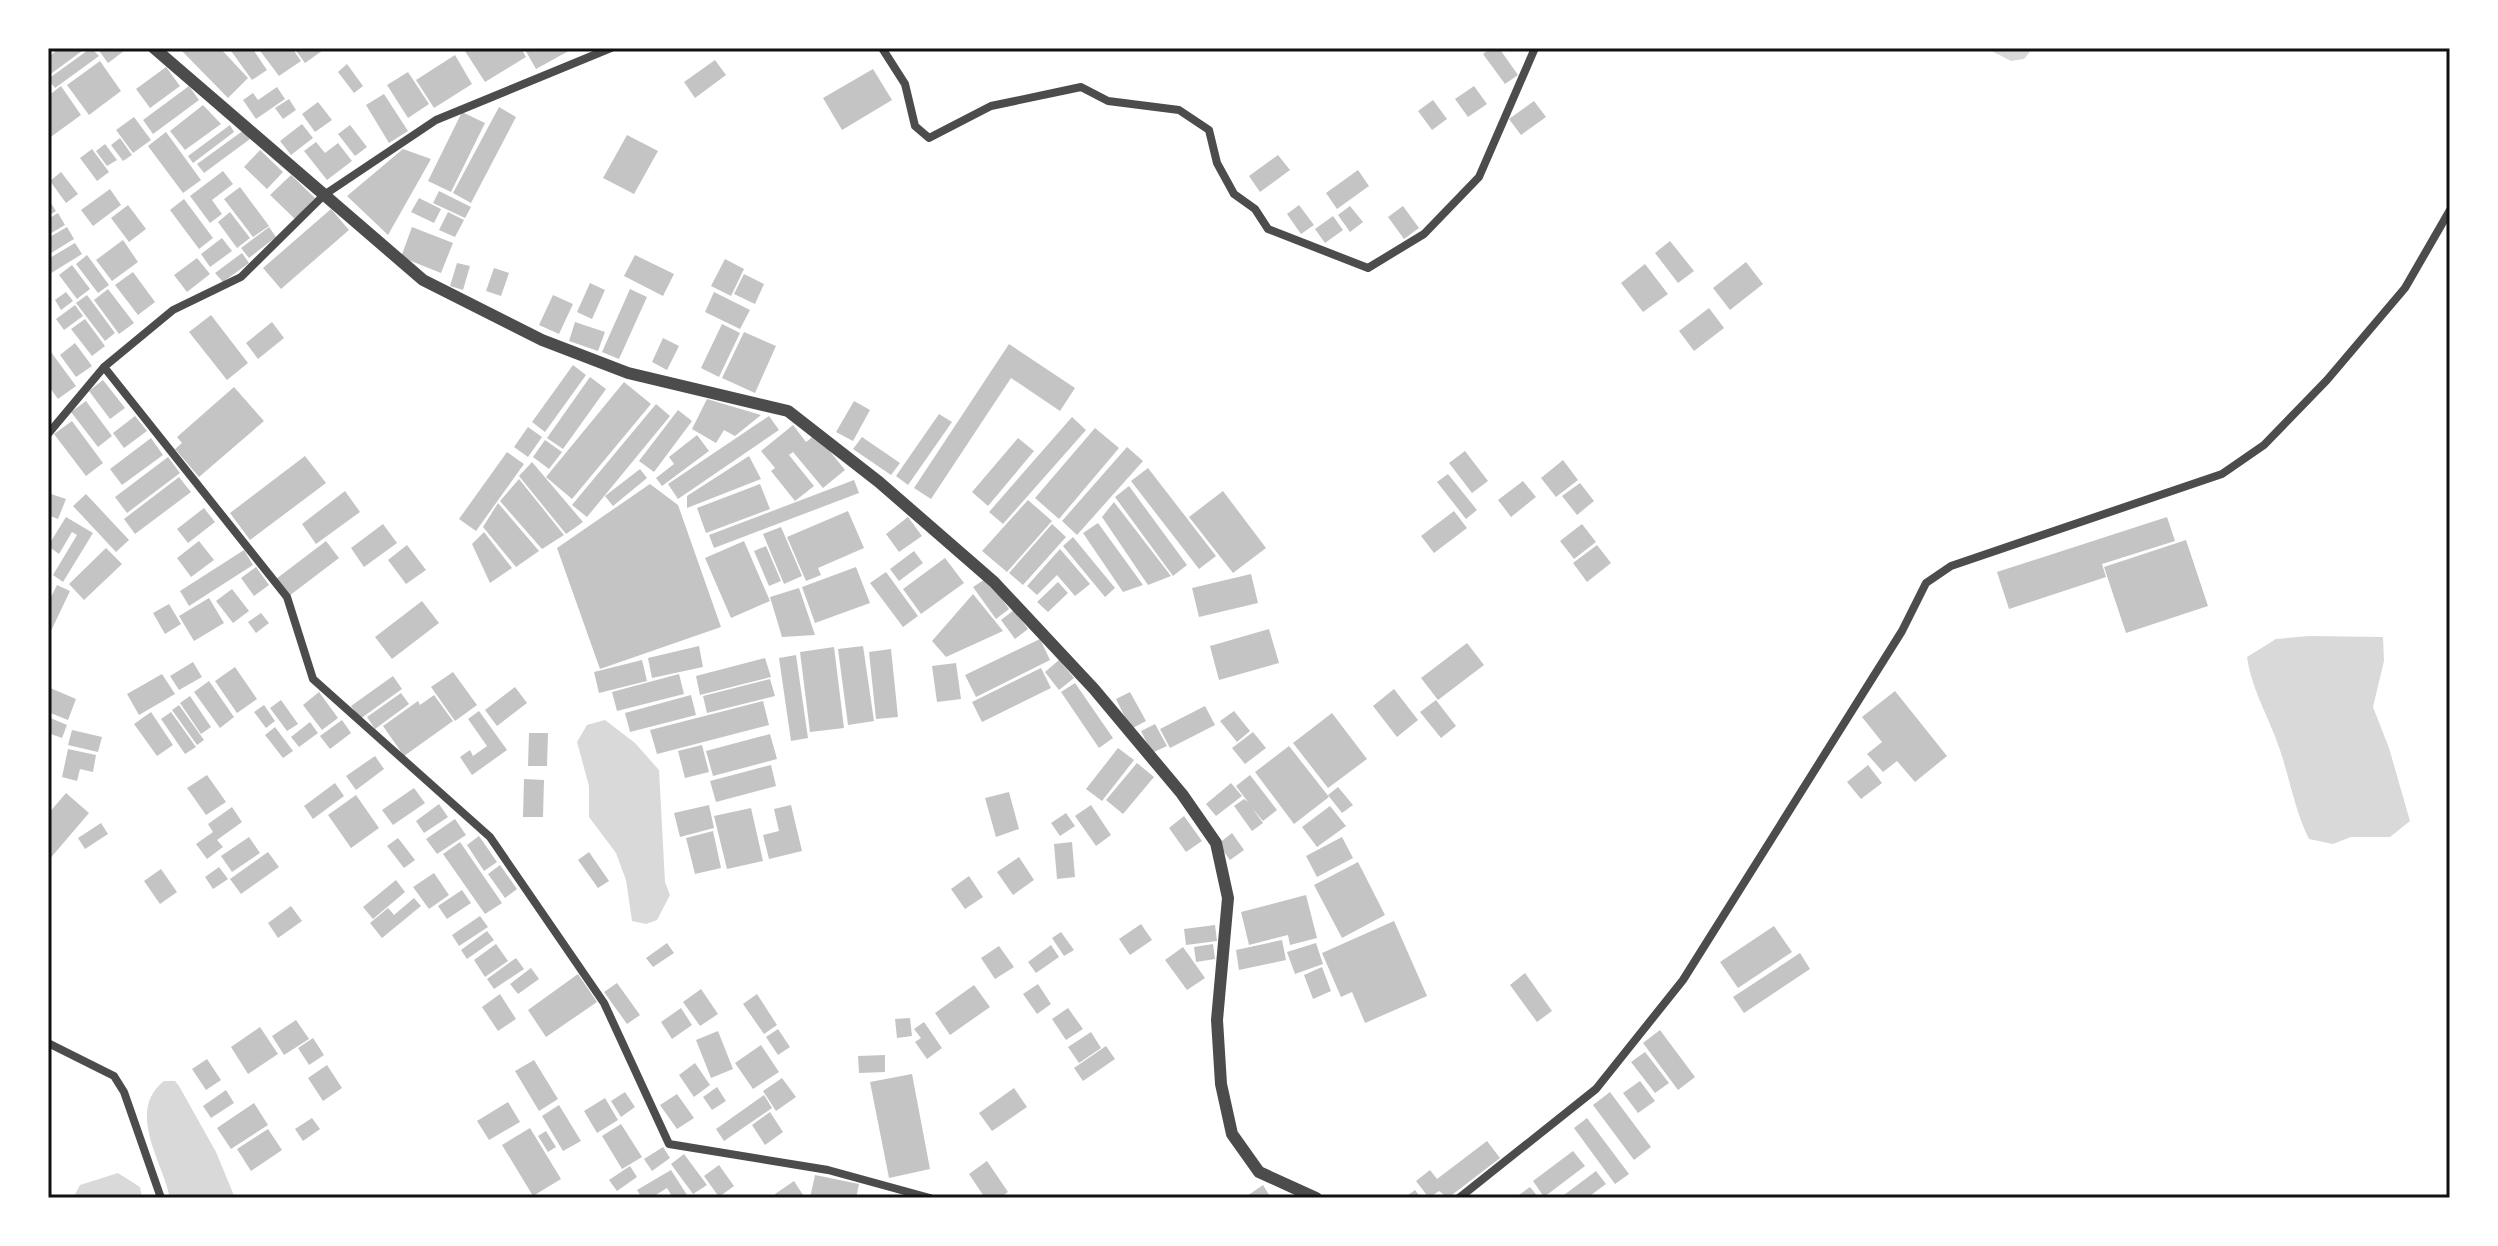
<svg xmlns="http://www.w3.org/2000/svg" width="2498" height="1246" font-family="'Asap Condensed',sans-serif">
  <style>
    .water { fill: #d9d9d9 }
    .building { fill: #c4c4c4 }
    .lines { fill: none; stroke-linecap: round; stroke-linejoin: round }
    .minor { stroke: #4c4c4c; stroke-width: 8 }
    .tertiary { stroke: #4c4c4c; stroke-width: 12 }
    .neatline { fill: none; stroke: #111; stroke-width: 3 }
  </style>
  <rect width="100%" height="100%" fill="#fff"/>
  <path class="water" d="M1986,48h47l-9,11 -13,2z
    M2309,636l74,1 1,24 -11,46 16,41 21,73 -20,16h-39l-18,7 -24,-5c-14,-28 -19,-59 -29,-89 -10,-31 -28,-59 -33,-93l29,-18z
    M605,720l30,23 24,27 6,112 5,13 -13,25 -11,4 -14,-3 -6,-41 -10,-27 -27,-36v-31l-12,-44 10,-17z
    M164,1081h11l4,5 37,66 19,46h-65c-8,-38 -44,-87 -6,-117z
    M118,1173l22,14 2,11h-69l7,-13z"/>
  <path class="building" d="M60,48h26l-38,28v-19z
    M91,48l8,8 -44,32 -7,-9z
    M97,48h31l-20,15z
    M185,48h35l28,30 -20,20 -46,-47z
    M229,48h23l15,22 -15,10z
    M258,48h34l9,13 -22,15z
    M294,48h32l-21,15z
    M463,48h58l5,9 -41,25z
    M524,48h50l-38,21z
    M1491,48h8l19,27 -13,9 -22,-30z
    M455,55l17,29 -38,24 -18,-28z
    M715,60l11,15 -31,23 -11,-16z
    M100,61l21,30 -32,24 -22,-30z
    M347,64l16,22 -9,7 -16,-21z
    M166,67l14,19 -30,22 -14,-19z
    M873,69l19,31 -50,30 -19,-32z
    M408,72l21,32 -21,14 -21,-33z
    M61,86l20,29 -33,24v-43z
    M189,86l10,14 -46,34 -10,-14z
    M1474,86l13,18 -19,13 -13,-18z
    M277,87l8,12 -29,20 -13,-19 10,-7 5,7z
    M384,94l24,37 -19,12 -23,-38z
    M289,99l7,11 -13,9 -8,-11z
    M1433,100l14,19 -15,11 -14,-19z
    M1534,101l12,16 -25,18 -12,-16z
    M318,102l14,18 -17,12 -13,-18z
    M203,105l18,19 -36,26 -15,-19z
    M499,107l17,10 -45,86 -18,-10z
    M462,112l23,11 -34,69 -23,-11z
    M134,117l17,23 -18,13 -17,-23z
    M302,124l11,14 -22,17 -11,-14z
    M230,125l4,7 -41,31 -5,-7z
    M350,125l17,22 -12,9 -17,-22z
    M244,130l6,9 -46,34 -7,-9z
    M166,132l35,48 -18,13 -35,-47z
    M627,135l31,16 -24,43 -31,-16z
    M120,138l12,17 -9,6 -12,-16z
    M316,142l9,11 13,-10 14,18 -25,19 -23,-29z
    M105,144l12,16 -10,6 -11,-15z
    M92,149l17,23 -12,9 -17,-23z
    M403,149l28,10 -43,76 -41,-39z
    M260,150l23,22 -16,17 -23,-22z
    M1278,155l12,15 -30,22 -11,-16z
    M1358,170l11,16 -32,23 -11,-16z
    M223,171l10,13 -21,16 10,14 -12,9 -20,-27z
    M61,172l17,22 -12,9 -16,-22z
    M291,175l24,23 -20,21 -25,-24z
    M240,187l29,39 -16,11 -29,-38z
    M110,189l11,16 -28,21 -12,-16z
    M439,191l32,16 -6,11 -32,-15z
    M419,198l22,11 -7,14 -23,-11z
    M48,199l8,12 -8,5z
    M184,199l29,39 -14,11 -29,-39z
    M128,205l18,24 -17,13 -18,-24z
    M1299,205l15,20 -13,9 -14,-20z
    M1350,206l13,16 -13,10 -12,-17z
    M1403,206l16,22 -15,11 -16,-22z
    M331,209l18,21 -68,59 -18,-21z
    M230,212l20,26 -13,10 -19,-26z
    M448,212l16,8 -9,17 -16,-7z
    M58,213l7,12 -17,10v-16z
    M1333,216l10,14 -18,13 -10,-14z
    M67,227l7,12 -26,16v-17z
    M269,227l7,10 -27,21 -8,-10z
    M412,227l41,16 -12,30 -40,-16z
    M222,238l10,13 -22,16 -9,-13z
    M123,240l15,22 -26,19 -16,-21z
    M1670,241l24,30 -16,12 -23,-30z
    M75,243l7,11 -34,21v-16z
    M242,253l7,10 -26,19 -8,-9z
    M87,255l22,30 -11,8 -22,-29z
    M635,255l39,19 -11,22 -39,-20z
    M197,258l13,16 -23,18 -13,-17z
    M725,259l19,10 -13,27 -20,-10z
    M1746,262l17,22 -33,26 -17,-22z
    M457,263l13,3 -7,24 -13,-4z
    M1645,264l23,30 -25,18 -22,-29z
    M72,265l18,24 -13,10 -18,-24z
    M494,268l15,5 -8,23 -15,-5z
    M133,272l22,30 -17,13 -23,-30z
    M744,274l20,10 -9,20 -21,-10z
    M590,283l15,7 -13,29 -15,-7z
    M108,289l26,34 -15,11 -25,-34z
    M630,289l17,8 -28,62 -17,-7z
    M66,292l7,9 -12,9 -6,-10z
    M714,292l36,18 -10,19 -35,-17z
    M87,295l28,38 -10,8 -29,-38z
    M553,295l20,9 -14,30 -20,-9z
    M75,305l8,11 -19,14 -8,-11z
    M1709,308l15,20 -30,23 -15,-20z
    M211,315l37,48 -21,17 -38,-48z
    M85,319l20,27 -13,10 -21,-27z
    M272,322l12,16 -26,21 -12,-16z
    M575,322l30,10 -7,19 -29,-10z
    M722,324l18,9 -21,44 -18,-9z
    M744,332l32,14 -21,47 -33,-15z
    M663,338l16,8 -12,24 -15,-8z
    M75,343l17,23 -16,11 -16,-22z
    M1009,344l66,44 -15,23 -49,-33 -80,121 -17,-11z
    M48,348l28,38 -18,13 -10,-14z
    M573,365l13,10 -41,57 -13,-10z
    M590,377l16,12 -43,60 -16,-11z
    M103,380l22,28 -15,11 -21,-28z
    M624,382l27,22 -79,95 -26,-22z
    M234,387l30,34 -65,56 -24,-28 7,-6 -5,-6z
    M707,399l54,16 -26,21 -11,-6 -8,13 -24,-14z
    M86,401l26,35 -14,11 -27,-35z
    M854,401l16,9 -17,31 -17,-9z
    M656,404l14,12 -83,101 -15,-12z
    M678,410l14,11 -38,51 -15,-11z
    M939,414l13,8 -44,63 -12,-9z
    M135,416l12,15 -23,17 -11,-15z
    M769,416l10,14 -101,69 -10,-15z
    M1072,417l14,13 -83,94 -14,-12z
    M72,421l31,42 -17,13 -32,-42z
    M793,425l13,17 10,-8 29,36 -22,18 -30,-36 -4,3 25,31 -19,15 -24,-30 4,-3 -14,-17z
    M528,427l14,10 -14,20 -14,-10z
    M1095,428l24,20 -60,71 -24,-21z
    M697,435l12,16 -47,35 -6,-8 18,-14 -5,-7z
    M862,437l38,26 -9,12 -38,-26z
    M151,438l12,17 -41,30 -12,-16z
    M1018,438l16,13 -46,55 -16,-14z
    M545,440l17,12 -13,17 -16,-12z
    M1127,447l16,14 -66,74 -15,-14z
    M1465,451l23,30 -16,12 -23,-30z
    M507,452l17,12 -48,67 -17,-12z
    M305,456l21,27 -76,57 -20,-27z
    M749,456l12,23 -74,29v-12z
    M168,457l12,16 -53,40 -12,-16z
    M1563,460l15,20 -22,17 -15,-19z
    M532,462l51,60 -17,12 -47,-58z
    M1148,468l68,88 -17,13 -68,-88z
    M640,469l7,9 -34,28 -8,-10z
    M1448,474l29,36 -11,9 -29,-37z
    M179,477l12,15 -56,42 -11,-15z
    M519,479l45,56 -22,14 -42,-48z
    M854,480l5,13 -145,55 -5,-13z
    M1523,481l13,16 -25,20 -13,-17z
    M1580,483l14,18 -17,14 -15,-19z
    M650,484l28,21 43,122 -121,42 -43,-121z
    M760,484l10,25 -64,24 -9,-25z
    M1129,486l58,79 -14,11 -58,-79z
    M345,491l15,21 -44,32 -14,-20z
    M1223,491l43,57 -33,25 -44,-56z
    M48,493l18,6 -8,20 -10,-4z
    M86,494l43,46 -13,12 -43,-46z
    M1028,500l24,21 -45,51 -25,-21z
    M1114,502l57,74 -23,9 -46,-68z
    M498,503l41,48 -23,16 -33,-40z
    M204,508l11,14 -27,21 -11,-14z
    M848,511l16,37 -46,20 3,7 -15,6 -19,-44z
    M1454,511l13,17 -33,25 -13,-17z
    M66,517l27,16 -30,49 -10,-7 24,-40 -5,-3 -13,22 -11,-8z
    M908,517l14,19 -23,16 -13,-18z
    M2167,517l8,24 -73,23 4,13 -97,32 -12,-37z
    M1098,523l45,62 -20,7 -40,-59z
    M383,524l14,19 -33,24 -13,-19z
    M1052,524l14,13 -43,48 -14,-12z
    M1582,524l14,18 -22,17 -14,-18z
    M781,527l21,49 -18,8 -21,-50z
    M484,532l28,36 -22,15 -18,-39z
    M1073,537l42,51 -10,9 -42,-51z
    M2186,540l22,66 -82,27 -22,-66z
    M199,541l15,19 -23,17 -14,-19z
    M326,541l13,17 -50,38 -13,-17z
    M744,541l26,60 -39,17 -26,-60z
    M407,545l19,25 -20,14 -18,-24z
    M1597,545l14,18 -24,19 -14,-19z
    M766,546l15,35 -12,5 -15,-35z
    M106,548l16,16 -38,36 -15,-16z
    M1060,549l30,35 -15,12 -18,-21 -20,20 -10,-9z
    M244,550l9,15 -64,41 -9,-15z
    M914,551l9,12 -24,18 -9,-12z
    M945,558l19,25 -43,31 -18,-25z
    M256,567l13,18 -15,11 -13,-18z
    M856,567l14,36 -55,20 -13,-36z
    M886,572l32,44 -15,11 -33,-44z
    M1251,574l7,29 -59,14 -7,-29z
    M987,578l22,31 -13,10 -23,-32z
    M1058,582l10,11 -20,19 -11,-10z
    M57,585l13,6 -20,42 -2,-30z
    M799,588l16,47 -33,2 -12,-40z
    M232,589l17,22 -16,12 -17,-22z
    M973,594l30,37 -57,26 -14,-16z
    M209,598l15,25 -30,18 -15,-25z
    M422,601l17,22 -47,36 -17,-22z
    M169,604l12,20 -16,10 -12,-21z
    M1014,610l14,19 -13,10 -14,-19z
    M261,613l8,10 -13,10 -8,-11z
    M1269,629l10,34 -60,17 -9,-34z
    M1040,639l10,21 -74,37 -11,-22z
    M1467,643l17,22 -46,35 -17,-22z
    M699,646l4,21 -51,11 -4,-20z
    M863,646l11,75 -26,4 -10,-76z
    M834,647l10,81 -34,4 -10,-80z
    M891,649l7,68 -22,2 -7,-67z
    M796,655l12,83 -17,3 -12,-83z
    M765,658l6,19 -71,18 -4,-19z
    M642,660l5,21 -48,12 -5,-21z
    M1059,660l15,18 -15,12 -14,-18z
    M193,662l9,15 -23,13 -9,-14z
    M956,663l5,36 -24,3 -5,-36z
    M235,667l22,32 -20,14 -22,-32z
    M1041,668l10,20 -69,34 -10,-20z
    M453,672l24,33 -22,16 -24,-34z
    M162,674l13,20 -36,21 -12,-21z
    M679,674l5,20 -67,17 -5,-19z
    M393,676l9,13 -42,30 -9,-13z
    M770,679l5,17 -68,17 -4,-17z
    M209,681l25,36 -14,11 -26,-36z
    M1075,683l38,55 -14,10 -38,-56z
    M48,687l28,12 -8,21 -20,-8z
    M515,687l12,16 -30,23 -12,-16z
    M1394,689l24,31 -21,17 -24,-31z
    M1895,691l52,65 -32,26 -18,-21 -14,11 -16,-18 15,-12 -20,-25z
    M319,692l19,26 -16,12 -19,-25z
    M1130,692l16,29 -15,8 -15,-30z
    M401,693l8,11 -34,25 -8,-12z
    M434,695l19,26 -49,35 -21,-30 35,-25 2,4z
    M691,695l5,20 -66,17 -5,-19z
    M190,696l21,31 -10,7 -21,-31z
    M281,700l17,24 -11,7 -17,-23z
    M1436,700l20,26 -15,12 -21,-26z
    M763,701l6,24 -112,29 -7,-24z
    M179,705l25,35 -7,5 -25,-35z
    M264,705l11,16 -9,7 -12,-16z
    M1205,706l10,19 -45,23 -10,-19z
    M479,711l28,39 -35,25 -12,-18 10,-7 3,6 14,-10 -19,-27z
    M1234,711l16,20 -13,11 -17,-21z
    M151,712l22,33 -16,11 -23,-32z
    M171,712l25,35 -11,7 -24,-35z
    M1332,713l35,46 -39,29 -35,-45z
    M48,717l19,8 -5,13 -14,-5z
    M342,720l9,13 -21,16 -10,-13z
    M310,722l8,11 -19,14 -8,-10z
    M1155,724l12,22 -15,7 -11,-22z
    M275,727l18,24 -10,7 -18,-23z
    M72,730l30,7 -4,15 -30,-7z
    M1253,732l13,16 -21,16 -13,-16z
    M529,733h19l-1,33h-19z
    M770,734l7,25 -64,17 -7,-25z
    M702,745l7,27 -24,6 -7,-27z
    M1289,746l40,51 -35,27 -39,-52z
    M1118,748l16,12 -32,41 -16,-12z
    M68,749l28,6 -3,17 -13,-3 -3,12 -15,-4z
    M375,756l9,13 -28,21 -10,-14z
    M1137,763l17,14 -31,37 -17,-14z
    M771,765l5,21 -60,16 -6,-21z
    M1868,765l14,18 -21,16 -14,-17z
    M207,775l19,27 -20,13 -19,-27z
    M1250,775l27,35 -14,11 -11,-13 11,15 -11,8 -18,-25 10,-7 4,3 -12,-16z
    M524,779l20,1 -1,37h-20z
    M335,783l9,13 -31,23 -9,-13z
    M1231,783l11,13 -26,20 -10,-12z
    M1338,787l15,18 -11,8 -14,-18z
    M414,788l11,15 -32,22 -11,-15z
    M1009,792l10,37 -23,8 -11,-39z
    M66,793l23,20 -41,48v-47z
    M356,795l23,33 -28,20 -23,-33z
    M439,804l9,13 -24,16 -8,-12z
    M709,805l5,23 -34,9 -6,-24z
    M791,805l11,46 -33,8 -6,-24 16,-4 -5,-22z
    M1091,805l20,30 -15,11 -21,-30z
    M1330,806l16,20 -29,21 -15,-20z
    M232,807l10,15 -25,18 6,7 -16,12 -11,-15 17,-12 -5,-8z
    M751,808l12,53 -36,8 -13,-53z
    M1066,813l9,13 -15,10 -9,-13z
    M1184,816l18,25 -16,11 -17,-24z
    M455,819l11,16 -29,19 -11,-15z
    M101,823l7,11 -23,15 -7,-11z
    M713,831l8,37 -26,6 -9,-36z
    M1232,833l12,17 -14,10 -12,-16z
    M479,836l18,26 -13,9 -17,-26z
    M249,837l11,16 -28,19 -11,-16z
    M1342,837l11,21 -36,19 -11,-21z
    M398,838l17,22 -11,8 -17,-22z
    M460,842l42,61 -17,11 -42,-60z
    M1072,842l3,35 -18,2 -3,-35z
    M268,852l11,15 -38,27 -11,-15z
    M589,852l20,29 -11,7 -20,-28z
    M1019,857l15,23 -21,15 -16,-23z
    M1358,862l27,53 -43,23 -28,-53z
    M500,865l17,24 -12,9 -17,-24z
    M219,867l9,12 -15,10 -8,-12z
    M161,869l16,23 -17,12 -16,-23z
    M434,873l15,22 -20,14 -16,-22z
    M969,876l14,21 -18,12 -14,-20z
    M396,880l9,12 -32,27 -10,-12z
    M462,890l9,13 -24,16 -9,-13z
    M1306,895l11,43 -27,7 -2,-10 -39,10 -8,-33z
    M414,898l7,8 -39,32 -12,-15 18,-15 6,7z
    M291,906l11,15 -24,17 -10,-15z
    M480,916l8,11 -29,19 -7,-11z
    M1394,921l33,75 -62,27 -13,-31 -11,5 -19,-44z
    M1141,924l11,16 -22,15 -11,-16z
    M1215,925l2,16 -31,4 -2,-16z
    M1774,926l18,26 -54,36 -18,-26z
    M487,931l7,9 -27,19 -6,-9z
    M1061,932l13,18 -10,6 -12,-18z
    M1282,940l4,20 -47,10 -3,-20z
    M667,943l7,10 -21,14 -7,-9z
    M1316,943l7,21 -28,10 -8,-22z
    M496,944l12,17 -23,16 -11,-17z
    M1213,944l2,15 -19,3 -2,-15z
    M1051,945l8,12 -23,16 -8,-11z
    M999,946l15,21 -19,12 -14,-21z
    M1183,947l22,31 -18,12 -22,-30z
    M1800,953l10,16 -66,44 -11,-16z
    M516,958l8,11 -30,20 -7,-10z
    M1322,967l9,24 -18,8 -9,-24z
    M531,968l8,11 -21,15 -8,-10z
    M1525,973l27,38 -15,11 -27,-37z
    M578,974l19,28 -51,35 -18,-27z
    M617,983l23,32 -13,9 -23,-32z
    M1038,984l13,20 -14,10 -14,-20z
    M974,985l16,22 -40,28 -15,-22z
    M701,989l17,25 -18,12 -17,-24z
    M500,994l16,25 -18,12 -16,-24z
    M757,994l20,31 -13,9 -21,-30z
    M681,1008l11,17 -20,14 -11,-17z
    M1068,1008l15,21 -17,11 -14,-21z
    M910,1018l2,18 -15,2 -2,-19z
    M296,1020l13,19 -25,16 -12,-19z
    M924,1022l18,26 -15,11 -12,-17 6,-4 -7,-9z
    M260,1027l18,27 -30,20 -17,-27z
    M778,1029l12,18 -12,8 -12,-18z
    M1660,1030l35,47 -17,13 -35,-47z
    M718,1031l15,38 -22,9 -15,-38z
    M1091,1032l10,16 -22,15 -11,-16z
    M313,1038l11,17 -15,10 -11,-17z
    M761,1045l18,27 -26,17 -18,-26z
    M1106,1046l9,13 -32,22 -9,-13z
    M1645,1052l24,31 -14,10 -24,-31z
    M885,1055v17l-26,1 -1,-17z
    M207,1059l14,21 -15,10 -14,-21z
    M534,1060l24,39 -19,12 -24,-40z
    M695,1063l15,22 -16,12 -15,-22z
    M327,1065l15,23 -19,13 -15,-23z
    M912,1074l18,95 -41,9 -19,-96z
    M782,1078l14,19 -20,14 -13,-20z
    M1640,1081l15,20 -17,12 -15,-20z
    M717,1087l9,14 -14,9 -9,-13z
    M1014,1088l13,19 -35,24 -13,-18z
    M226,1090l8,13 -23,15 -8,-12z
    M625,1092l10,15 -14,10 -10,-16z
    M1610,1092l41,55 -17,13 -41,-55z
    M677,1094l17,24 -17,11 -17,-24z
    M764,1095l8,13 -48,33 -8,-12z
    M605,1098l13,22 -21,13 -13,-22z
    M508,1102l12,20 -31,18 -12,-19z
    M254,1103l14,22 -37,24 -14,-21z
    M559,1105l22,36 -18,10 -21,-35z
    M770,1112l13,20 -18,13 -13,-20z
    M312,1118l8,11 -17,12 -8,-12z
    M1587,1118l42,56 -14,10 -41,-56z
    M621,1124l21,33 -20,12 -20,-33z
    M530,1128l31,51 -28,17 -31,-51z
    M268,1129l14,21 -31,21 -14,-22z
    M546,1131l10,16 -8,5 -10,-16z
    M1487,1141l13,17 -52,40 -9,-7 -10,7 -13,-17 14,-11 7,9z
    M663,1147l7,11 -18,13 -8,-12z
    M1573,1151l12,15 -41,31 -11,-16z
    M684,1154l23,31 -14,9 -22,-30z
    M987,1161l21,31 -8,6h-15l-16,-24z
    M719,1165l15,21 -15,11 -15,-21z
    M630,1166l7,11 -20,14 -8,-11z
    M671,1170l16,25 -14,3 -6,-10 -16,10h-9l-5,-8z
    M1596,1171l10,13 -19,14h-27z
    M815,1175l44,9 -3,14h-46z
    M794,1181l11,17h-28l-2,-4z
    M1263,1185l8,13h-27z
    M1530,1187l9,11h-17l-3,-3z
    M1415,1190l6,8h-17z"/>
  <g class="lines">
    <path class="minor" d="M882,48l23,36 10,42 14,12 62,-32 90,-19 27,14 71,9 30,20 8,33 17,31 21,15 13,20 100,39 56,-34 55,-57 56,-129
      M104,367l183,230 26,82 177,158 114,166 65,141 159,26 102,28
      M48,434l56,-67 69,-57 68,-33 83,-82 112,-75 175,-72
      M48,1043l66,33 10,16 37,106
      M1459,1198l137,-109 87,-109 219,-349 24,-48 25,-17 271,-92 42,-29 63,-65 78,-92 45,-78"/>
    <path class="tertiary" d="M154,48l269,232 119,60 86,33 160,38 91,71 115,100 100,107 88,105 34,49 12,55 -11,122 4,64 11,50 27,38 57,26"/>
  </g>
  <rect width="2498" height="1246" fill="none" stroke="#ffffff" stroke-width="100"/>
  <rect x="50" y="50" width="2398" height="1146" class="neatline"/>
</svg>
